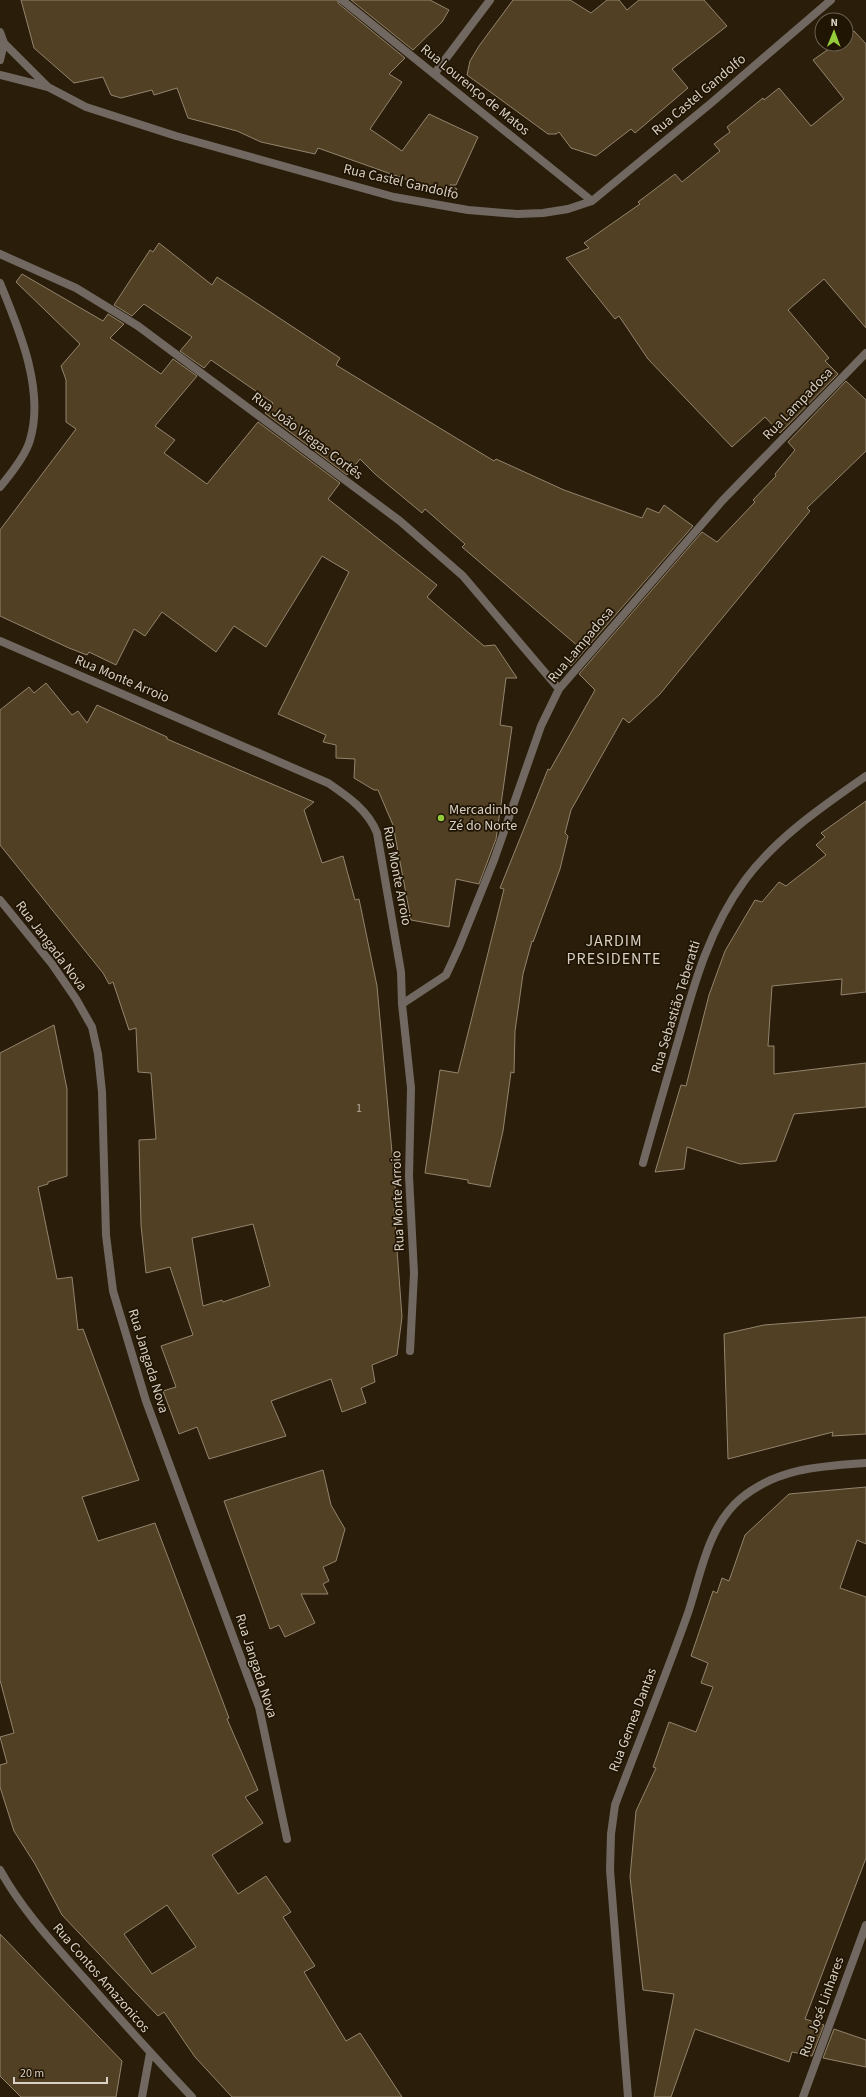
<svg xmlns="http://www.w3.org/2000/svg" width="866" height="2097" font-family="'Source Sans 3',sans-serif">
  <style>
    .building { fill: #514023; stroke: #92846e; fill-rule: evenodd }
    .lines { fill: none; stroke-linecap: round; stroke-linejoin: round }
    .street { stroke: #716861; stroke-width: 8 }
    .poi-dot { fill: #95cc3b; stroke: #201403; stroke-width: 1.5 }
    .labels { text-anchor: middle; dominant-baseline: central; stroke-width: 3.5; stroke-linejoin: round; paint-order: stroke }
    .number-label { font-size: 12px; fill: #b6ac9c }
    .street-label { font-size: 14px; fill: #d8d0c5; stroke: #201403 }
    .poi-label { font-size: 14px; fill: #d8d0c5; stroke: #201403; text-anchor: start }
    .quarter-label { font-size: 16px; letter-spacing: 1px; fill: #d8d0c5; stroke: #201403 }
  </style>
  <rect width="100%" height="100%" fill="#2a1e0b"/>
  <path class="building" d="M21,0h316l2,4 66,54 -16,16 13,8 -32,47 32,22 27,-37 49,23 -22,48h-6l7,4 -4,7 -135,-48 -3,6 -54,-12 -24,-11 -49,-13 -11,-30 -23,7 -2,-5 -31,8 -10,-3 -8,-18 -29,6 -40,-35z
    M351,0h79l19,10 -7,12 -29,28z
    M513,0h57l21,13 16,-13h12l8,10 12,-10h65l23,26 -55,43 16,19 -53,45 -4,-4 -35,27 -25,-8 -12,-16 -3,2h-8l-81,-59 3,-14 9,-15z
    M854,31l12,13v284l-42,-49 -36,31 41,48 -4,3 13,13 -58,59 -15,-16 -33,30 -84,-88 -29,-43 -4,3 -49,-61 23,-10 -5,-5 56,-39 -2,-2 37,-28 7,8 38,-31 -6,-7 16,-12 -3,-5 36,-29 1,2 15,-12 32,38 33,-27 -31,-39 23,-16h10v-8z
    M159,243l53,42 5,-8 123,81 -4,7 158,96 2,-2 68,31 78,28 5,-10 12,5 5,-8 29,21 -122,140 -4,-4 12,-15 -117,-100 3,-3 -40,-35 -3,4 -47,-39 -15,-15 -13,16 -82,-62 8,-10 -62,-43 -7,8 -24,-17 12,-14 -48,-33 -12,12 -18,-11 36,-55 3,2z
    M22,274l81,47 5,-7 16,10 -14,14 51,36 12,-15 24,17 -42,50 20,14 -11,13 43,31 51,-62 82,61 -12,16 109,86 -10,12 57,49 11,-1 22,33h-11l-6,47 12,2 -16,112 -17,45 -23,-5 -7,48 -38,-7 -18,-95 -15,-35h-4l-20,-12 1,-19 -19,-1v-13l-13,-3 3,-7 -48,-21 71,-142 -27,-16 -56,91 -32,-21 -18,26 -54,-40 -17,24 -11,-7 -18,36 -27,-13 -2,3 -18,-7 -69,-32v-86l76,-101 -10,-7v-42l-5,-14 19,-22 -64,-62z
    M846,381l20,19v51l-59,57 3,3 -150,183 -31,29 -6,-5 -52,92 -6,23 3,3 -8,33 -27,73 -1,-1 -9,33 -8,57 -1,42 -3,-1 -8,59 -13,56 -22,-4v-3l-43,-7 15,-103 18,3 46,-184 -4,-1 48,-119 2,1 45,-80 -16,-16 123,-142 15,10 38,-40 -2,-2 23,-24 -1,-2 20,-24 -7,-8z
    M46,683l26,32 6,-4 9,12 10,-18 70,32v2l147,63 -10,8 18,53 21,-7 12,44 4,-1 18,87 20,222 -3,1 8,108 -5,38 -25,10 3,17 -14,6 5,15 -24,9 -11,-33 -60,22 15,35 -77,23 -12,-32 -18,7 -16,-43 13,-4 -15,-41 32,-11 -23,-68 -24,6 -5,-48 -2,-85 17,-1 -5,-66 -13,-1 -2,-44 -7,2 -16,-48 -4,2 -6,-11 -103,-128v-135l29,-23 5,6zM253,1224l17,62 -47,16 -1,-2 -19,6 -11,-68z
    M866,801v191l-25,3 1,-16 -70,7 -4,60h6v28l92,-11v44l-72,7 -18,47 -36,3 -53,-17 -3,22 -29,3 26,-87 5,1 23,-91 16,-44 30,-51 7,2 17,-20 7,4 40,-31 -10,-10 9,-8 -4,-4z
    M54,1025l13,64v87l-19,6v2l-10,3 19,92 15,-2 6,53 5,-1 56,151 -57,17 16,44 57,-18 74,195 -2,1 31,71 -13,7 18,26 -51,32 26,39 28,-18 25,36 -8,5 32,49 -11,6 42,69 14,-8 42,64h-170l-37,-40 -31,-45 -6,4 -96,-101 -27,-51 -21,-33 -14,-44v-22l7,-2 -7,-26 14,-4 -14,-53v-627zM167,1905l29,42 -44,27 -28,-40z
    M866,1317v117l-34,2 1,-4 -105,27 -4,-125 40,-9z
    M323,1470l8,35 14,24 -9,32 -13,6 6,14 -6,3 5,10h-27l14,29 -30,14 -6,-12 -9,4 -46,-128z
    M866,1487v57l-9,-4 -17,48 26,9v261l-61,161 19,6 -12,31 -20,-4 -3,10 -94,-33 -24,68h-17l20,-103 -31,-4 -13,-113 6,-66 20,-43 -3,-1 16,-45 27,10 17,-45 -12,-4 7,-20 -17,-7 22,-65 4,2 5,-15 7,3 16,-46 44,-41z
    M0,1934l122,127 -6,36h-95l-21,-21z
    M834,2029l32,11v27l-43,-9z"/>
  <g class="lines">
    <path class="street" d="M342,0l250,201
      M0,32l4,11 -4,17
      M4,43l44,44
      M435,73l55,-73
      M0,75l48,12 38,20 90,29 218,61 74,13 49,4 26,-1 25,-4 24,-8 118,-97 121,-104
      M0,254l76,34 62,38 262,195 63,55 96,113
      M0,283c19,46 45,107 30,157 -4,15 -20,35 -30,47
      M0,641l328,142c19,13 40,27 49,50l24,139 1,32 9,84 -2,88 5,97 -4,78
      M0,900l52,64 24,35 16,28 6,27 4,38 4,143 7,56 33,110 113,306 28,132
      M402,1004l44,-29 13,-28 35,-87 47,-134 18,-37 163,-188 144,-148
      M643,1163c11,-40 23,-81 35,-122 16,-57 31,-112 67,-161 31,-42 78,-74 121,-104
      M0,1870c22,40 53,73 84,108 35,40 71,80 108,119
      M142,2097l8,-44
      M628,2097l-18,-227 1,-36 4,-29c24,-64 50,-127 73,-192 13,-39 19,-85 52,-114 37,-31 81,-33 126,-36
      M803,2097l63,-172"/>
  </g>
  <circle class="poi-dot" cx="441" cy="818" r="4"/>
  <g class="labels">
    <g class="number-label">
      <text x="359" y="1108">1</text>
    </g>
    <g class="street-label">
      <text transform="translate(475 90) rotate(39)">Rua Lourenço de Matos</text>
      <text transform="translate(699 95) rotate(-40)">Rua Castel Gandolfo</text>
      <text transform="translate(401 182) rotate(13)">Rua Castel Gandolfo</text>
      <text transform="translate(798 404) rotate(-46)">Rua Lampadosa</text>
      <text transform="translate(307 436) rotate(37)">Rua João Viegas Cortês</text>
      <text transform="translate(581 645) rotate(-50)">Rua Lampadosa</text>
      <text transform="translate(122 679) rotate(23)">Rua Monte Arroio</text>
      <text transform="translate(397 876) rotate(79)">Rua Monte Arroio</text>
      <text transform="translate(51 946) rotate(53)">Rua Jangada Nova</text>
      <text transform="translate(676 1007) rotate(-73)">Rua Sebastião Teberatti</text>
      <text transform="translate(398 1201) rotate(-92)">Rua Monte Arroio</text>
      <text transform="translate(148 1361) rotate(73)">Rua Jangada Nova</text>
      <text transform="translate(256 1666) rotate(72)">Rua Jangada Nova</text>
      <text transform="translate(633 1720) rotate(-69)">Rua Gemea Dantas</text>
      <text transform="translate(101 1978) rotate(49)">Rua Contos Amazonicos</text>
      <text transform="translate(822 2007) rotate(-70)">Rua José Linhares</text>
    </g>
    <g class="poi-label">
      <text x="449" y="810">Mercadinho<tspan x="449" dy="16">Zé do Norte</tspan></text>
    </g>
    <g class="quarter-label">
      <text x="614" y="941">JARDIM<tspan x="614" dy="18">PRESIDENTE</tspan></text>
    </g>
  </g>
  <g transform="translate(834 32) rotate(1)"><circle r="19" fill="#201403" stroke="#6a5f51"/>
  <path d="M0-3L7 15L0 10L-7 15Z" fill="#95cc3b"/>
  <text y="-6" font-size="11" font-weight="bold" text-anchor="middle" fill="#d8d0c5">N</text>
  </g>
  <path d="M14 2077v6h93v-6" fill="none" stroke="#d8d0c5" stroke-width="2"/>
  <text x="20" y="2077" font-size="12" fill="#d8d0c5" stroke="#201403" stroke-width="3" paint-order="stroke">20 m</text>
</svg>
